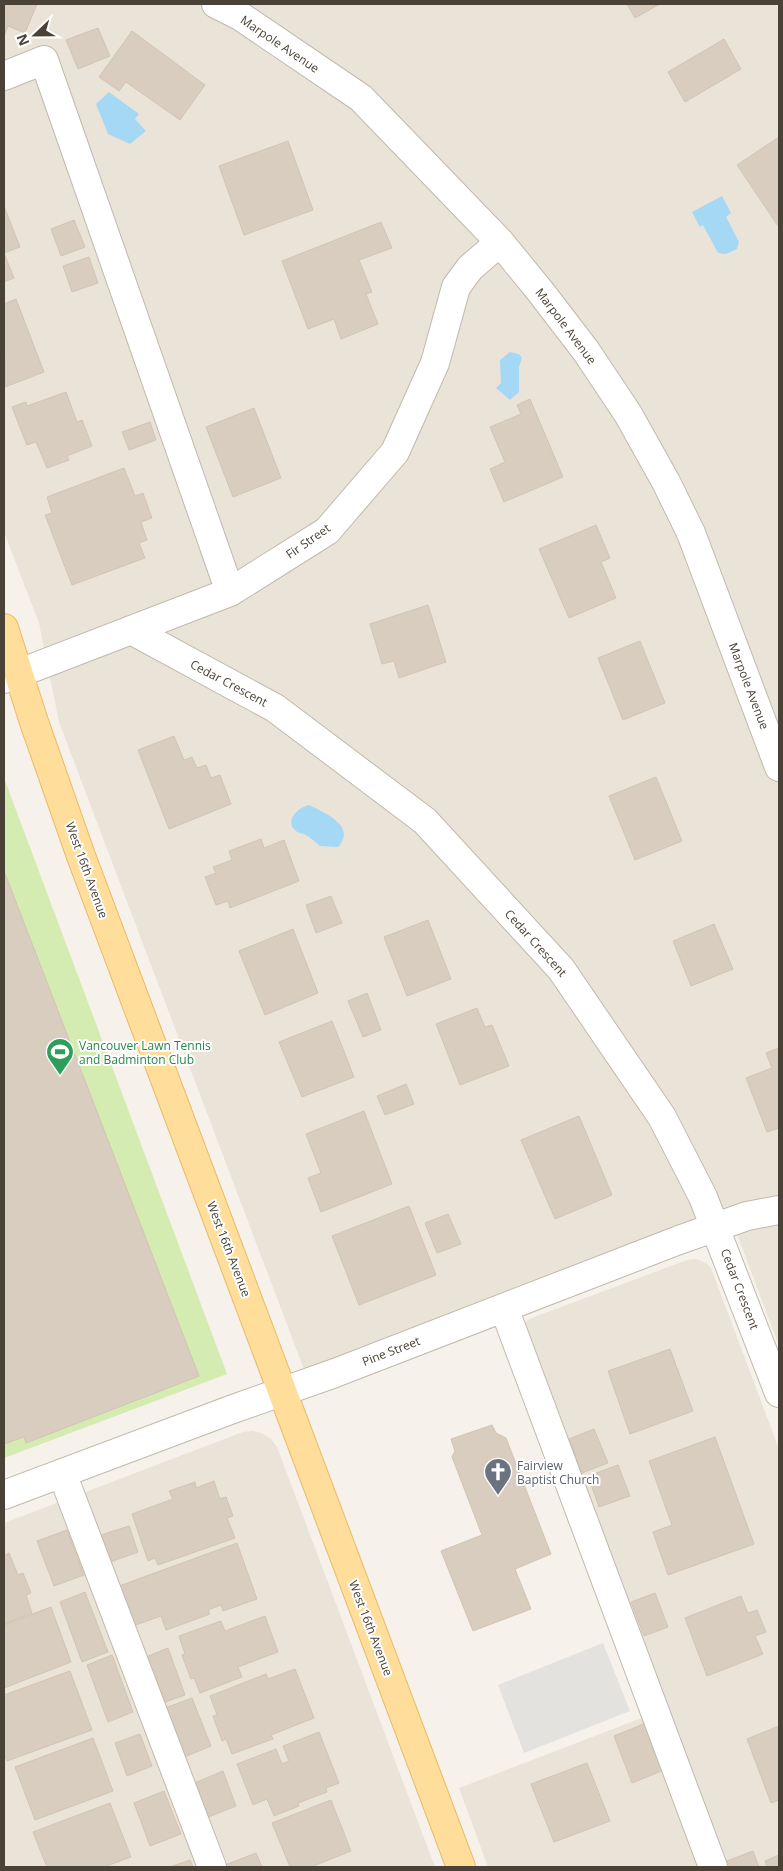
<svg xmlns="http://www.w3.org/2000/svg" width="783" height="1871" font-family="'Open Sans',sans-serif">
  <style>
    .residential { fill: #eae3d8 }
    .green { fill: #d4ebb2 }
    .parking { fill: #e4e2df }
    .water { fill: #a5d8f4 }
    .building { fill: #d8cdbf; stroke: #d3c4b2 }
    .lines { fill: none; stroke-linecap: round; stroke-linejoin: round }
    .minor-casing { stroke: #c2b9ac; stroke-width: 30 }
    .major-casing { stroke: #e9ba65; stroke-width: 30 }
    .minor { stroke: #fff; stroke-width: 28 }
    .major { stroke: #ffdd9a; stroke-width: 28 }
    .labels { text-anchor: middle; dominant-baseline: central; stroke-width: 4; stroke-linejoin: round; paint-order: stroke }
    .street-label { font-size: 12px; fill: #4a4237; stroke: #fff }
    .leisure-label { font-size: 12px; fill: #27864d; stroke: #fff; text-anchor: start }
    .worship-label { font-size: 12px; fill: #5b616d; stroke: #fff; text-anchor: start }
  </style>
  <rect width="100%" height="100%" fill="#f6f1ea"/>
  <path class="residential" d="M4,4h775v1342l-52,-139 -422,165 -246,-650 -20,-99 -35,-91z
    M696,1259l10,4 5,5 68,181v418h-54l-201,-543 5,-5 158,-59z
    M252,1431l10,2 9,6 6,8 158,420h-431v-344l239,-91z
    M647,1716l58,151h-217l-29,-79z"/>
  <path class="green" d="M4,778l223,596 -223,84z"/>
  <path class="parking" d="M603,1643l27,68 -106,42 -26,-68z"/>
  <path class="water" d="M109,92l30,22 -4,5 11,12 -16,13 -22,-10 -12,-30z
    M722,196l9,17 -5,4 13,25 -2,7 -11,5 -8,-1 -15,-28 -3,2 -8,-15z
    M510,352l9,2 3,4 -3,9v25l-9,8 -14,-12 5,-5 -1,-23z
    M309,805c16,8 48,21 29,42l-18,-1c-5,-4 -10,-9 -16,-12 -3,-1 -6,-1 -8,-3 -12,-10 1,-23 13,-26z"/>
  <path class="building" d="M4,4h33l-12,29 -17,-7 -4,10z
    M627,4h33l-25,14z
    M98,28l12,28 -32,13 -12,-29z
    M132,31l73,54 -25,35 -54,-38 -7,9 -20,-14z
    M724,39l17,30 -56,33 -17,-30z
    M779,137v88l-1,1 -41,-61z
    M288,141l25,69 -69,25 -25,-69z
    M4,206l16,41 -16,6 10,25 -10,4z
    M74,220l11,27 -24,9 -10,-27z
    M381,222l11,26 -33,12 13,32 -6,2 12,30 -37,15 -7,-20 -26,10 -26,-68z
    M89,257l9,26 -26,9 -9,-26z
    M16,299l28,73 -39,15 -1,-83z
    M66,392l11,30 5,-2 10,26 -25,10 2,4 -22,8 -11,-26 -9,3 -15,-38 14,-5 1,4z
    M530,399l33,78 -59,25 -14,-33 15,-7 -15,-35 31,-13 -4,-9z
    M254,408l27,70 -48,19 -27,-70z
    M150,422l6,18 -27,10 -7,-18z
    M124,468l11,28 8,-3 9,25 -11,4 6,18 -8,3 6,15 -73,27 -27,-70 7,-2 -5,-16z
    M596,525l14,33 -9,4 15,36 -47,20 -30,-69z
    M428,605l18,57 -47,16 -5,-17 -12,3 -12,-40z
    M640,641l25,62 -42,17 -25,-62z
    M174,736l10,24 8,-3 5,11 9,-3 5,13 9,-3 11,29 -62,25 -31,-79z
    M656,777l26,64 -47,19 -26,-64z
    M261,839l3,9 20,-8 15,41 -69,27 -2,-7 -12,4 -11,-28 11,-4 -3,-6 19,-7 -3,-9z
    M4,871l195,505 -173,67 -2,-6 -20,7z
    M331,896l11,27 -26,10 -10,-28z
    M428,920l23,59 -44,17 -23,-59z
    M714,924l19,45 -42,17 -18,-45z
    M293,929l25,64 -53,22 -26,-64z
    M367,993l14,37 -18,7 -15,-36z
    M477,1008l8,19 7,-2 17,41 -49,19 -24,-61z
    M332,1021l22,56 -52,20 -23,-55z
    M779,1048v80l-12,4 -21,-54 26,-10 -6,-15z
    M406,1084l8,20 -29,11 -8,-19z
    M364,1111l28,73 -71,28 -13,-34 13,-5 -15,-39z
    M579,1116l33,79 -57,24 -34,-79z
    M409,1206l27,69 -77,30 -27,-69z
    M448,1214l13,30 -24,9 -12,-30z
    M670,1349l23,62 -63,23 -22,-63z
    M492,1425l4,8 10,5 45,116 -36,15 16,40 -58,22 -32,-80 41,-16 -30,-78 3,-6 -4,-12z
    M594,1429l14,34 -26,10 -13,-34z
    M715,1437l39,107 -86,31 -15,-43 19,-7 -23,-64z
    M618,1465l12,31 -31,11 -11,-31z
    M214,1481l6,18 6,-2 7,19 -6,2 8,20 -77,27 -3,-7 -7,3 -16,-47 41,-15 -4,-8 26,-9 1,6z
    M129,1526l9,26 -28,10 -9,-27z
    M67,1530l17,45 -30,11 -17,-45z
    M237,1543l20,56 -34,12 -2,-6 -13,5 2,4 -44,16 -5,-14 -28,10 -14,-40z
    M9,1553l9,22 5,-2 8,20 -5,2 6,18 -28,11v-68z
    M85,1592l23,60 -26,10 -22,-60z
    M655,1593l13,34 -24,9 -13,-34z
    M741,1596l7,17 9,-3 9,22 -11,4 8,18 -56,22 -22,-58z
    M51,1607l20,55 -67,26v-63z
    M265,1616l13,36 -40,15 4,10 -42,16 -6,-15 -3,1 -9,-24 3,-1 -6,-18 42,-15 4,10z
    M168,1648l17,47 -22,8 -17,-46z
    M112,1655l21,57 -25,10 -21,-57z
    M295,1669l19,49 -43,17 2,4 -41,15 -6,-15 -4,2 -9,-25 4,-1 -7,-19 56,-22 2,5z
    M70,1671l22,59 -85,31 -3,-7v-59z
    M192,1698l19,48 -27,11 -19,-49z
    M646,1723l18,47 -32,13 -18,-47z
    M779,1726v74l-8,3 -24,-64z
    M319,1732l20,51 -13,5 1,4 -29,11 1,3 -25,10 -7,-17 -14,6 -16,-41 39,-15 6,15 7,-3 -6,-15z
    M140,1734l12,32 -25,10 -12,-33z
    M93,1738l20,53 -78,29 -20,-53z
    M587,1763l23,58 -56,21 -23,-58z
    M223,1771l13,35 -30,12 -14,-34z
    M164,1791l17,43 -31,12 -16,-43z
    M331,1800l20,51 -40,16h-21l-18,-44z
    M110,1803l21,54 -27,10h-57l-14,-35z
    M753,1851l6,16h-29l-3,-6z
    M256,1853l6,14h-36l-1,-2z
    M779,1855v12h-12l-2,-6z
    M190,1860l3,7h-23z"/>
  <g class="lines">
    <defs>
      <path id="minor" d="M216,4l24,12 121,82 139,144 40,49 46,60 42,63 38,68 25,51 88,234
        M4,76l40,-16 186,532
        M131,630l144,78 150,113 136,148 101,148 41,80 76,196
        M4,679l226,-87 97,-61 68,-79 40,-89 21,-76 14,-19 30,-26
        M504,1308l209,559
        M62,1473l150,394
        M4,1495l229,-86 102,-36 344,-133 68,-24 32,-6"/>
      <path id="major" d="M4,628l30,94 47,134 380,1011"/>
    </defs>
    <use href="#minor" class="minor-casing"/>
    <use href="#major" class="major-casing"/>
    <use href="#minor" class="minor"/>
    <use href="#major" class="major"/>
  </g>
  <defs>
    <symbol id="stadium-pin" viewBox="-11 -11 22 30"><path d="M0 17L-7.5 6A9.5 9.5 0 1 1 7.5 6Z" fill="#2e9e5b" stroke="#fff"/><path d="M0-5a6.5 5 0 1 0 0 10a6.5 5 0 1 0 0-10ZM-3.5-1.8h7v3.6h-7Z" fill="#fff"/></symbol>
    <symbol id="church-pin" viewBox="-11 -11 22 30"><path d="M0 17L-7.5 6A9.5 9.5 0 1 1 7.5 6Z" fill="#6b7280" stroke="#fff"/><path d="M-1.2-6h2.4v3.5h3.3v2.4h-3.3V6h-2.4V-.1h-3.3v-2.4h3.3Z" fill="#fff"/></symbol>
  </defs>
  <g fill-rule="evenodd">
    <use href="#stadium-pin" x="44" y="1036" width="32" height="43"/>
    <use href="#church-pin" x="482" y="1456" width="32" height="43"/>
  </g>
  <g class="labels">
    <g class="street-label">
      <text transform="translate(280 44) rotate(34)">Marpole Avenue</text>
      <text transform="translate(566 326) rotate(53)">Marpole Avenue</text>
      <text transform="translate(308 541) rotate(-35)">Fir Street</text>
      <text transform="translate(229 683) rotate(28)">Cedar Crescent</text>
      <text transform="translate(749 686) rotate(69)">Marpole Avenue</text>
      <text transform="translate(87 870) rotate(70)">West 16th Avenue</text>
      <text transform="translate(536 943) rotate(48)">Cedar Crescent</text>
      <text transform="translate(229 1249) rotate(69)">West 16th Avenue</text>
      <text transform="translate(740 1289) rotate(69)">Cedar Crescent</text>
      <text transform="translate(391 1351) rotate(-21)">Pine Street</text>
      <text transform="translate(371 1628) rotate(69)">West 16th Avenue</text>
    </g>
    <g class="leisure-label">
      <text x="79" y="1045">Vancouver Lawn Tennis<tspan x="79" dy="14">and Badminton Club</tspan></text>
    </g>
    <g class="worship-label">
      <text x="517" y="1465">Fairview<tspan x="517" dy="14">Baptist Church</tspan></text>
    </g>
  </g>
  <rect width="783" height="1871" fill="none" stroke="#4a4237" stroke-width="10"/>
  <g transform="translate(35 35) rotate(248)" stroke="#ffffff" stroke-width="4" paint-order="stroke">
  <path d="M0-4L9 19L0 12L-9 19Z" fill="#4a4237"/>
  <text y="-8" font-size="14" font-weight="bold" text-anchor="middle" fill="#4a4237">N</text>
  </g>
</svg>
